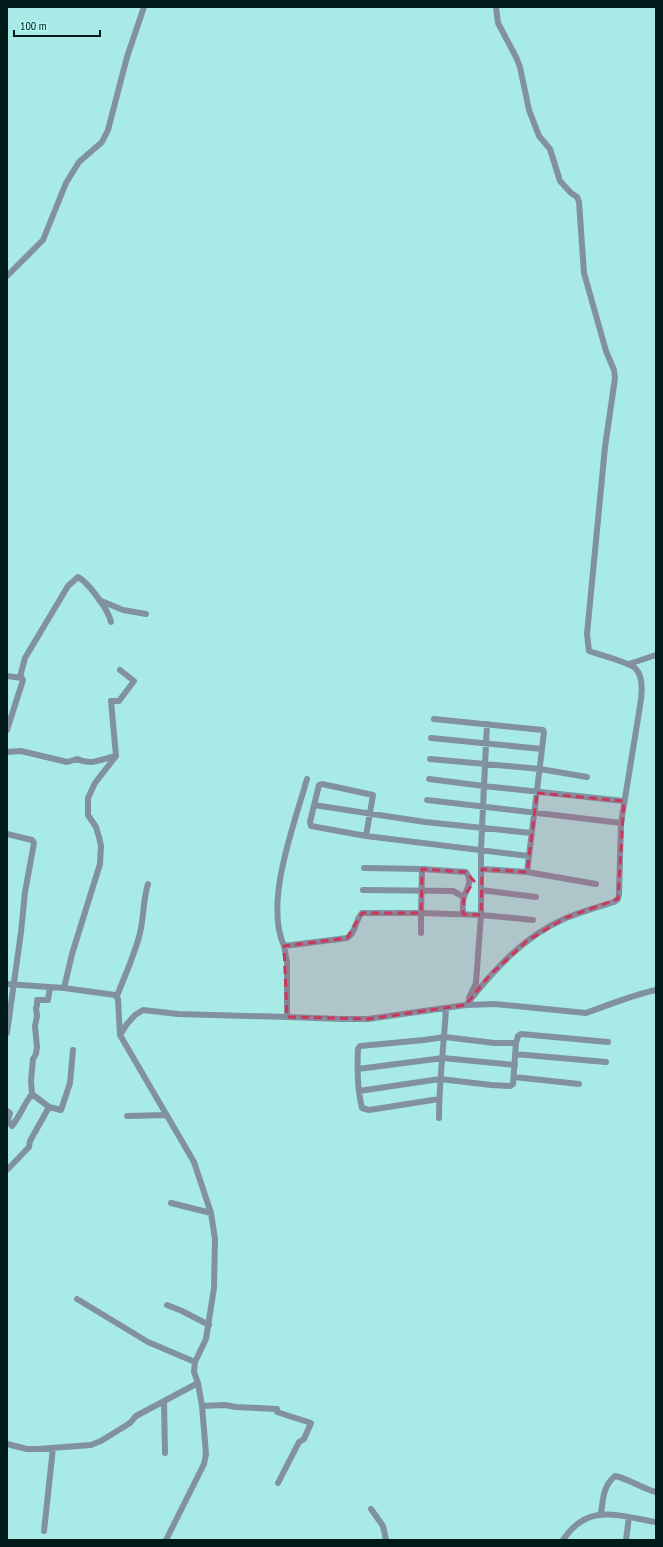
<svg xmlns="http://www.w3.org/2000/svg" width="663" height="1547" font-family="'PT Sans Narrow',sans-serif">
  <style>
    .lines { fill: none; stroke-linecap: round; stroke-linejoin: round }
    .street { stroke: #8291a2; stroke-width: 6 }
    .marked { fill: #c8385b; fill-opacity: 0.2; stroke: #c8385b; stroke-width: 3; stroke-dasharray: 8 5; stroke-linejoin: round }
  </style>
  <rect width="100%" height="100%" fill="#a8eae5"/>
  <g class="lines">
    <path class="street" d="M7,276l36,-36 23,-57 13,-21 23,-20 6,-12 19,-73 17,-50
      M99,600l24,10 23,4
      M629,664l27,-9
      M7,676l15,2 1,2 -16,50
      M20,677l5,-19 43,-72 10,-9c11,6 31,34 33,45
      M434,719l109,11 1,2 -2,17 -15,123
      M431,738l111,11
      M7,752l14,-1 46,11 10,-3c15,7 23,0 39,-3l-5,-55h8l15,-20 -14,-11
      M430,759l110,10 47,8
      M307,779c-13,46 -43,123 -23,167l63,-8c9,-5 8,-18 15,-25h59l1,-44
      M429,779l55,7 3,-62
      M427,800l194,23
      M314,805l111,17 106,11
      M7,834l25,6 2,3 -9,49 -4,40 -14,101
      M366,836l7,-41 -51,-11 -3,1 -9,37 1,4 55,10 163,20
      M364,868l58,1 44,3c7,9 1,16 -2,25 -2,5 -1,12 -1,17
      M482,869l45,3 69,12
      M363,890l90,1 11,6
      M481,890l55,7
      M421,933v-20l60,2 52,5
      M284,946l3,16v55
      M7,984l57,4 51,7 3,4 2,36
      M64,988l8,-34 28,-90 1,-18 -2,-9 -3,-10 -8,-12v-17l7,-15 21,-27
      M117,996c8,-21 18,-42 23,-63 4,-17 3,-33 8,-49
      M469,998l7,-15 5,-68v-65l3,-64 140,15
      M466,1005c28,-35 57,-68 98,-86 16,-7 34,-12 50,-17l4,-3 1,-5 2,-71 19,-117c2,-11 4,-28 -4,-37 -4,-6 -39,-15 -47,-18l-2,-17 18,-187 10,-69 -1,-8 -8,-19 -22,-78 -5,-71 -2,-5 -6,-4 -11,-12 -10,-32 -11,-13 -10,-26 -9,-43 -4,-10 -18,-34 -2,-16
      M516,1043l2,-7 3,-2 87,8
      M515,1054l91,8
      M358,1069l85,-11 72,7
      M514,1077l65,7
      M359,1091l81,-12 51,6 19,1 3,-2 3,-41h-22l-49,-6 -21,3 -64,6 -2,3c-1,20 -1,40 4,59l7,2 70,-11
      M49,1107l12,3 9,-27 3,-33
      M7,1111l3,2 -2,7 4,6c8,-10 12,-22 20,-32l-1,-13 2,-22 3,-5 1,-7 -2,-21 2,-10 -1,-8 1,-3v-5h11l2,-13
      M127,1116l39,-1
      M439,1118c0,-37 5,-73 7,-110
      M8,1169l21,-22 1,-6 19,-34 -17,-13
      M171,1203l40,10
      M77,1299l71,43 47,20
      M167,1305l15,6 27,14
      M164,1402l1,51
      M202,1406l23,-1 11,2 41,2v3l34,11 -7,16 -5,3 -21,41
      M7,1444l20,5h10l54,-4 10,-4 29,-18 6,-7 62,-33
      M371,1509l12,17 3,14
      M601,1514c2,-15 2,-28 14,-38 14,3 26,12 41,16
      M44,1531l9,-83
      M166,1540l38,-76 2,-10 -4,-48 -4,-23 -4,-11 1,-10 11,-23 8,-51 1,-49 -4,-26 -17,-51 -74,-127 7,-11 8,-9 8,-5 35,4 109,3 54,2h27l98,-14 29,-1 91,9c23,-8 46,-18 70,-23
      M563,1540c25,-38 55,-24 93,-18
      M626,1540l3,-23"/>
  </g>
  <path class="marked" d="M537,793l87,8 -6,98 -53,19 -38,23 -38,35 -23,29 -98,14 -81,-2 -3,-71 63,-8 15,-25h59l1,-44 44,3 8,9 -10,16 -1,17 18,1 1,-46 45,3z"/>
  <rect width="663" height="1547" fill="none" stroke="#001a19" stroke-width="16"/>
  <path d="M14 30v6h86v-6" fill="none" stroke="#001a19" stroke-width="2"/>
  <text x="20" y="30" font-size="12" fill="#001a19" stroke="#b5f7f3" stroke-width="3" paint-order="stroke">100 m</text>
</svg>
